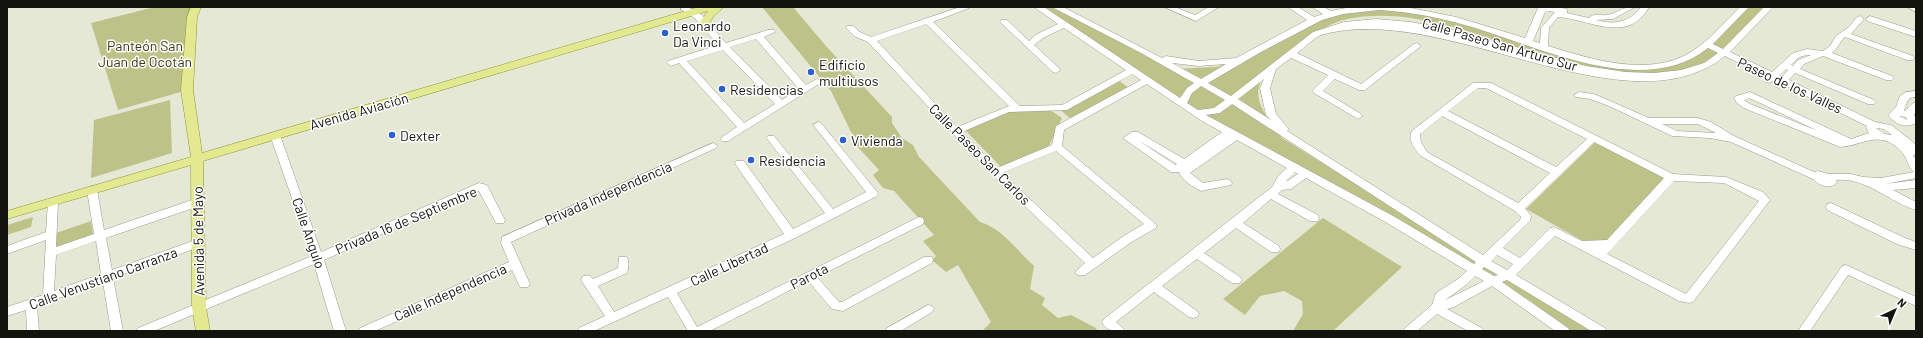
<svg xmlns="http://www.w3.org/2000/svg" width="1923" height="338" font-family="Barlow,sans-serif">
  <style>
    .green { fill: #bdc388 }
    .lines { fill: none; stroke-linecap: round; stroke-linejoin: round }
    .minor-casing { stroke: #999b89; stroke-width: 1 }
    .major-casing { stroke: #8e9533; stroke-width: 1 }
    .minor { fill: #fff; fill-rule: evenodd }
    .major { fill: #e3e991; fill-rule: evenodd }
    .poi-dot { fill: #2d60cf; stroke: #fff; stroke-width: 1.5 }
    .labels { text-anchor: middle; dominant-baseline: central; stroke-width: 3; stroke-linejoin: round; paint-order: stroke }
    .poi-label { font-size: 14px; fill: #13140e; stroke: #fff; text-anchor: start }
    .street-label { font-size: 14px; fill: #13140e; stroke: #fff }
    .park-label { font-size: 14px; fill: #36390e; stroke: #fff }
  </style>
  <rect width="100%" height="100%" fill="#e5e8d5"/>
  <path class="green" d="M155,7h36l-7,84 -66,19 -27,-87z
    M762,7h31l33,39 66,71v6l10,15 11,7 6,12 61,65c23,7 36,28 54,44l-4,23 15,9 -3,7 16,13 13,-3 25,13 1,3h-115l9,-9 -33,-57 -12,7 -14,-12 4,-4 -13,-15 11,-6 -40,-44 -11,-3 -10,-13 6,-5 -24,-26 1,-6 -5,-6 -20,-41z
    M1039,7h12l124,62 41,-2 27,-8 82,-42 40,-8 52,3 40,10 119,35 51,10 52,-5 23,-10 44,-45h16l3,2c-27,26 -52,59 -92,65 -18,2 -36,0 -53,-3 -12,-1 -25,-2 -37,-4 -76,-17 -158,-64 -236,-48 -26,6 -46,26 -66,41 -38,29 -22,46 1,78l209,130 108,63h-31l-43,-32 -327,-188z
    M1117,79l13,10 -59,30 -12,-10z
    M170,100l2,53 -81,25 3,-58z
    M1050,110l12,8 -13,28 -48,21 -36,-37 42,-19z
    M1596,141l70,36 -65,74 -75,-42z
    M33,217l-2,10 -24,8v-10z
    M1323,218l79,49 -69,64h-40l10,-17 -1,-13 -18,-10 -24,5 -15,19 -22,-16z
    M91,221l2,13 -37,13v-14z"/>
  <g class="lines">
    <defs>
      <path id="minor" d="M681,7c22,0 31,22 45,36l42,-13h6l1,2 -11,5 42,48 11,-6 5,3 -94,59h-6l-2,-2 2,-2 15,-10 -58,-64 -8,3 -4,-3 1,-2 50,-16c-13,-14 -18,-27 -37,-35zM756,39l43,50 -17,11 -52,-53zM723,50l52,54 -31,19 -57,-62z
        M960,7l9,1 -36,14 87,84 42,-1 64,-35 -62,-42 -21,10 -9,7 27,25 -5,3 -3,-1 -53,-50 1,-2h6l22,21 8,-7 21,-10 -24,-17h10l136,91 7,-10 7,-5 -53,-30 -89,-46h11l99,51 4,-2 33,5 37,-3 71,-38 -19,-13h10l16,10 9,-3 -11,-7h11l8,4 20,-4h55l50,10 69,21 13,-30 19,-1 10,2v4l22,5c4,-5 12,-2 18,-3 12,-2 13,-8 28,-8l-22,12 -17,1c18,5 33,3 45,-13h8c-21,38 -60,12 -91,10l-9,11 -1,18c43,13 101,32 143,6 19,-12 33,-29 49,-45h9l-36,37 10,5 41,-42h9l-43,45 42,20 21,-19 14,-4 16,2 7,-5 6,-10 13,-9 8,-10 3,-1 4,3 -13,15 62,22 1,2 -1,2h-6l-62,-23c-6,5 -7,12 -13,16l60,23 2,2 -2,2h-6l-63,-24 -19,8 -4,5 74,31 2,2 -2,2h-6l-73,-31 -6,7 86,42 16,3 22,17 3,3v10h-3l3,5v18l-31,6 31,-4v8l-23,2 23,12v8c-27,-8 -50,-33 -80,-30l1,2c-6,8 -18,4 -24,-3l-82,-37 -21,-4 -38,-2 -63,-30 -19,-7 -14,-2 -2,-2 5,-3 15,2 55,24h49l13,4 23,14 80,36 4,-1 11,3h22l12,3 18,1 33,-6c-6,-5 -7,-15 -13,-21 -22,-22 -36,-6 -61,-4l-96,-39 -7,-5 -3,-5 2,-2 14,-4 101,47 18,-6 -3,-6 1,-1 -83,-41 -5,3 -3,-1 -2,-2 3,-3 -3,-2 -5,3 -3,-1 -2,-2 3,-3 -42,-21c-99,79 -282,-56 -404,-21 -9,4 -17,13 -24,18l64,31 53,-40 3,-1 4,3 -56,44h-6l-24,-11 -12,12 38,23 2,2 -5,3 -44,-26 -2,-2 16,-16 -37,-17 -15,11 -6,19 6,26 11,13 2,2 -2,2 196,124 37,-35 1,-3 -6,-6 -94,-55c-6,-7 -14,-16 -9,-25l61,-48h18l182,91 53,3 37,15 7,8 -77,102 -4,1 -10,-2 -124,-65 -39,39 89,53 2,3h-16l-84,-51 -5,2 66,46 2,3h-15l-63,-45 -38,21 -7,2 35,19 2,3h-16l-31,-17 -20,17h-14l2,-3 27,-23 4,-12 22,-14 9,-8 -80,-48 -81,-45 -15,11 -9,1 -4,4 40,21 1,3 -1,3h-8l-39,-22 -28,24 36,23 1,3 -1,3h-8l-35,-24 -32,25 36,24 2,3 -2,3h-8l-35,-24 -35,27 35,25 2,3 -2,3 -4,1 -4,-1 -35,-25 -38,30 10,9c-10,0 -19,1 -24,-9l2,-3 168,-132 7,-12 8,-7 -50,-28 -47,33 13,10 24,-4 4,2 1,2 -1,2 -30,6c-7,-3 -20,-12 -22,-19h-8l-48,-34 9,-6h6l46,27 38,-27 -20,-11 -55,-37 -83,46 -2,16 95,79 -1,3 -23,13 -48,34h-8l-2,-3 10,-9 -94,-89 -123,-132 -14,-6 -8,-8 1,-2h6l7,6 11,5zM1379,10c33,2 64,8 96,18 66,20 170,71 233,20l10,5 -14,10 -23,7 -27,3 -29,-1 -39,-6 -141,-38 -35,-6 -34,-3 -32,3 -31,10 -82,64 -23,-13 53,-31 61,-32 21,-6zM1549,11l6,1 -14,16 -1,15 -7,-2 12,-29zM926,24l83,82 -52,21 -80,-86zM1807,55h4l-13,5 -5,6 -2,-1 8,-8zM1172,63l27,3 27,-2 -25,15zM1786,69l2,1 -6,7 -3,-2zM1132,74l9,6 -85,46 -4,19 -55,23 -35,-36 47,-20 58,-2zM1264,79l-4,9 6,27 5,5 -33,-21zM1201,86l24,14 -11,8 -16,2 -11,-7 5,-10zM1478,88h8l101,51 -31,28 -108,-56zM1749,98l9,4 60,29 -68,-27 -6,-4zM1232,104l244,158 -2,2 -79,-47 -189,-102 14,-2zM1442,116l108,57 -32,30 -91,-51 -6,-10 -1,-8zM1662,124h36l18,9 -39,-2zM1876,128l8,1 8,6 -8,-1zM1138,140l39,24 -2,1zM1594,142l70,36 -57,62 -25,1 -28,-14 -4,1 -30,30 -17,-10 27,-27 1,-5 -6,-8zM1056,151l88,73 -19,11 -32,23 -91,-85zM1295,172l3,2 -12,8 2,-3zM1674,181l50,2 35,18 -73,93 -79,-40zM1497,255l16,9 -6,6 -16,-9zM1484,267l14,8 -4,1 -12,-7zM1475,276l9,5 -39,19 21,-15z
        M1164,7h11l20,8 14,-8h10l-23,14z
        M1907,7h9v5z
        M1870,16l46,15v6l-49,-16 -1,-2z
        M1916,91v6c-10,0 -8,6 -12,13l1,1 8,-8 3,-1v8l-2,5 2,3v5c-11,6 -21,1 -28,-8l8,-8 4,-11 6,-4zM1899,116l7,1 1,3z
        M818,122l3,1 57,70 -1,3 -82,42 -118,55 20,34 222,-110 4,1 1,3 -1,3 -106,53 22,25h3l82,-45h8l1,3 -1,3 -89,48 -11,-2 -24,-28 -98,50h-22l-20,-34 -74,34h-17l2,-3 26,-12 -24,-36 2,-4c5,-1 7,-1 10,3l25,-11 1,-11h8c2,5 2,11 0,16l-29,13 16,26 170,-78 -48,-69 -1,-2 1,-2h8l49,68 32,-16 -57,-73 -2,-2 2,-2h6l59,73 33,-17 -51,-65 -2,-2z
        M275,132l5,3 41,117 158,-69 8,2 18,35 -1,3h-8l-17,-32 -155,69 22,71h-12l-20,-67 -160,67h-18l2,-3 174,-72 -42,-121z
        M713,143l5,3 -2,2 -205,94 19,42 -2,3h-8l-8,-17 -137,61h-17l2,-3 149,-66 -8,-19 1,-6z
        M92,186l5,4 7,40 94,-32 5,4 -1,3 -96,33 6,32 86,-31 4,1 1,3 -1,3 -89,32 10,53h-12l-8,-49 -66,24 2,25h-12l-1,-21 -19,6v-9l36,-12 3,-55 -39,14v-8l39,-14 2,-30 5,-4 5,4 -2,45 38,-13 -7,-44zM96,241l5,33 -47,17 2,-36z
        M1831,203l74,35 11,4v8l-19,-6 -70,-34 -1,-3 1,-3z
        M1846,265l70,32v9l-68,-31 -38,56h-12l44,-65z
        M928,305l4,1 2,3 -2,3 -31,19h-16l2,-3z"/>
      <path id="major" d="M191,7h10l-4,10 -4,73 9,63 497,-146h25l-11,10 -4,7h-8l-1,-2 8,-11 -505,150 3,147 4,23h-14l-4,-23 -1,-143 -184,54v-8l184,-54 -10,-67 6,-73z"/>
    </defs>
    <use href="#minor" class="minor-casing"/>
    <use href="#major" class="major-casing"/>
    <use href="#minor" class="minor"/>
    <use href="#major" class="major"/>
  </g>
  <g class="poi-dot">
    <circle cx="665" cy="33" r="4"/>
    <circle cx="811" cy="72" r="4"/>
    <circle cx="722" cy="89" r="4"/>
    <circle cx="392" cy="135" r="4"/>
    <circle cx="843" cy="140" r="4"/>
    <circle cx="751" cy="160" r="4"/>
  </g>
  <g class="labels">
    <g class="poi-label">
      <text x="673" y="25">Leonardo<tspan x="673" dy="16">Da Vinci</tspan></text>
      <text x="819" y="64">Edificio<tspan x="819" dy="16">multiusos</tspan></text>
      <text x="730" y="89">Residencias</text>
      <text x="400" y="135">Dexter</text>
      <text x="851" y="140">Vivienda</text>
      <text x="759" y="160">Residencia</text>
    </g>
    <g class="street-label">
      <text transform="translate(1500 44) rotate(16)">Calle Paseo San Arturo Sur</text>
      <text transform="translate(1790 85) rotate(25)">Paseo de los Valles</text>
      <text transform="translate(359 111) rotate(-16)">Avenida Aviación</text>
      <text transform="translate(980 154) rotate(45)">Calle Paseo San Carlos</text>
      <text transform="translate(608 193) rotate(-24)">Privada Independencia</text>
      <text transform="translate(406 220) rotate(-23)">Privada 16 de Septiembre</text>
      <text transform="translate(309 233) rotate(71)">Calle Ángulo</text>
      <text transform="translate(198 241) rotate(-91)">Avenida 5 de Mayo</text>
      <text transform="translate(729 264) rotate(-25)">Calle Libertad</text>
      <text transform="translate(809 276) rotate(-27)">Parota</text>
      <text transform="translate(103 278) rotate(-20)">Calle Venustiano Carranza</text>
      <text transform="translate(450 292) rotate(-24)">Calle Independencia</text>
    </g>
    <g class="park-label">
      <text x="145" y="45">Panteón San<tspan x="145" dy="16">Juan de Ocotán</tspan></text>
    </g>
  </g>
  <rect width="1923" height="338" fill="none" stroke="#13140e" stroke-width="16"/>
  <g transform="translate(1895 310) rotate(44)" stroke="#ffffff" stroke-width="3" paint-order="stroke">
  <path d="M0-3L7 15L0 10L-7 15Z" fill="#13140e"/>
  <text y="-6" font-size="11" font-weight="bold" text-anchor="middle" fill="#13140e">N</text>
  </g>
</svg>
